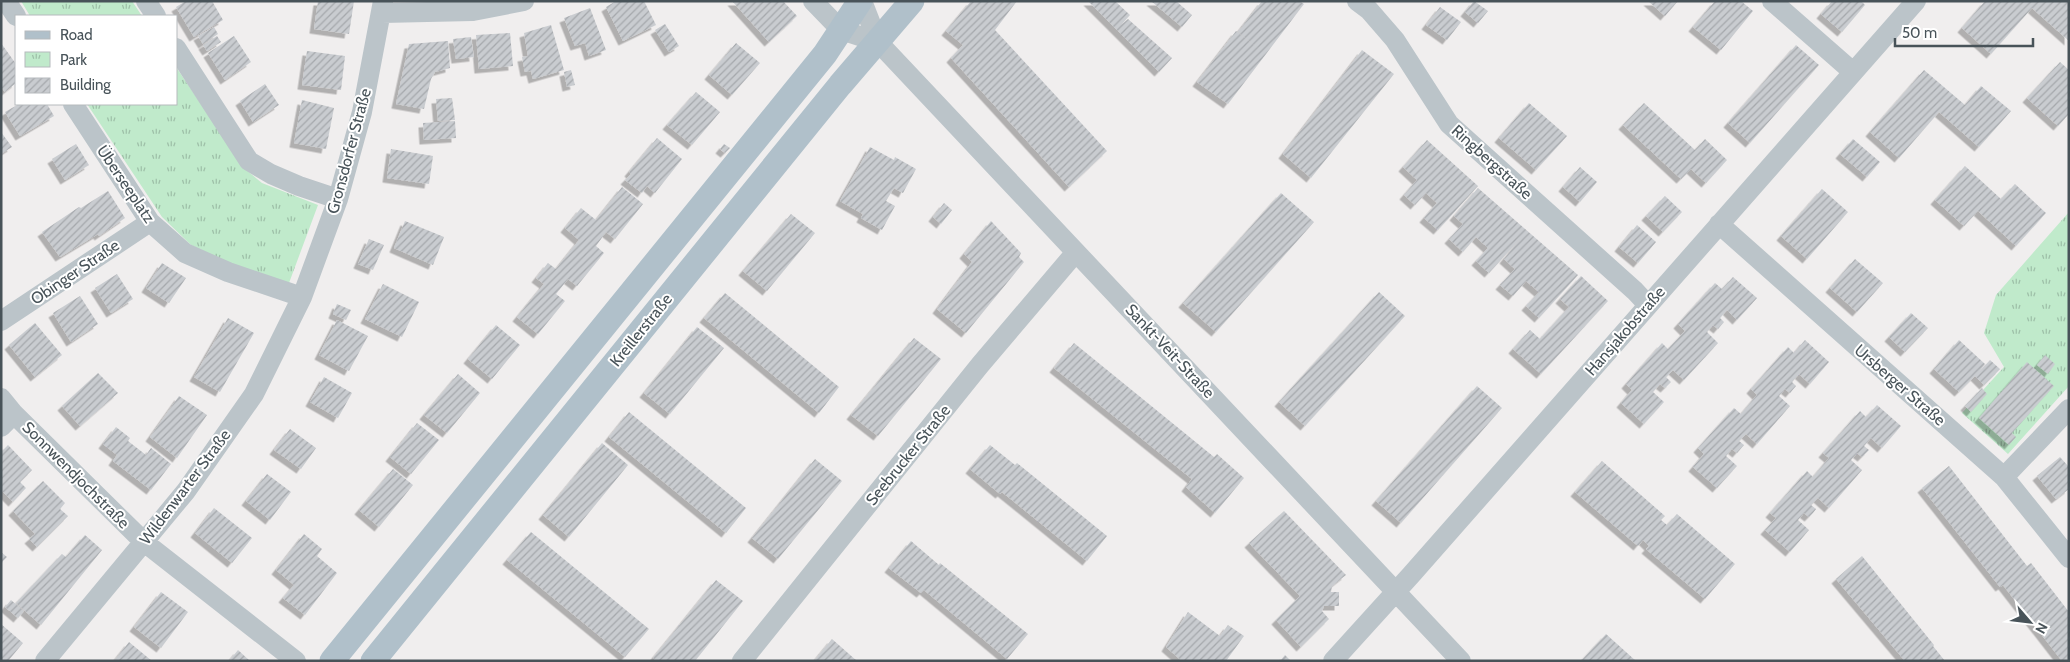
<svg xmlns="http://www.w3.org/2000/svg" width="2070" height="662" font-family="Cabin,sans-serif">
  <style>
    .park { fill: url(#park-tufts) }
    .building { fill: url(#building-hatch); filter: url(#shadow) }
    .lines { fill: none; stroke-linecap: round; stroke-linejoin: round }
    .minor { stroke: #bbc4c9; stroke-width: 20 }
    .major { stroke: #b0c0ca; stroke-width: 25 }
    .labels { text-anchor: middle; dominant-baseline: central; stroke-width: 4; stroke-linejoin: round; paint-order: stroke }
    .street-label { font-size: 16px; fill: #485359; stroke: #fff }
  </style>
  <defs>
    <pattern id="park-tufts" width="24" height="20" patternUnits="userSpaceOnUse" patternTransform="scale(1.25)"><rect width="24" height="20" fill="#c0eacb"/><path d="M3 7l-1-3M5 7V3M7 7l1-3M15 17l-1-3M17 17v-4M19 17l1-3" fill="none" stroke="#9ec0a8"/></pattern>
    <pattern id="building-hatch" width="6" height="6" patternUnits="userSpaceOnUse" patternTransform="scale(1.25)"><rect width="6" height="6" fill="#c9ccd0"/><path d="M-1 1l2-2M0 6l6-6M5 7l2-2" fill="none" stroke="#a5a8ac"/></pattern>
    <filter id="shadow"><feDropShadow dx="-4.5" dy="4.5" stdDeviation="0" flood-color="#0004"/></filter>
  </defs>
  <rect width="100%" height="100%" fill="#f0eeee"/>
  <path class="park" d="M21,1h111l10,15h-112z
    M176,67l69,102 17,14 56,22 -29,78 -58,-18 -40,-20 -29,-28 -75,-113h89z
    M2069,212v174l-61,68 -46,-41 42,-46 -20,-34 12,-38z"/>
  <path class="building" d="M186,1h26l11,19 -29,17 -18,-30z
    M318,1h36l-5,33 -35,-5z
    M616,1h28l12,24 -33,16 -17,-34z
    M732,1h51l14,15 -28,26z
    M971,1h46l-22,29 112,121 -38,36 -118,-129 12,-13 -17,-14z
    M1088,1h27l15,14 -9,10 7,-6 44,39 -13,14z
    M1151,1h25l16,14 -10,12z
    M1262,1h37l5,3 -76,100 -31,-22 39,-51 28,22 -26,-21z
    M1474,1l14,10 -10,12 -13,-11z
    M1648,1h30l-13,15z
    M1715,1h26l12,10 -32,39 -28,-23z
    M1832,1h29l4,4 -23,27 -21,-18z
    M1985,1h84v40l-37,-33 -41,46 -29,-26z
    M1440,7l21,15 -14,18 -21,-15z
    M590,8l16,42 -17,6 -4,-13 -10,3 -11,-28z
    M665,24l14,22 -10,6 -14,-22z
    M551,25l13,45 -31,9 -2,-8 -6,1 -3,-15 6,-1 -4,-23z
    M214,27l4,7 -15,10 -5,-8z
    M510,33l3,33 -34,3 -3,-34z
    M217,36l4,6 -14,9 -4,-6z
    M234,36l17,26 -26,18 -17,-27z
    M471,37l3,20 -18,2 -3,-20z
    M448,41l2,27 -15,4 -4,7 -7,30 -28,-5 13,-60z
    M1,43l15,21v19l-11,9 -4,-5z
    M736,43l24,20 -28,32 -23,-20z
    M1796,45l23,20 -69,78 -22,-20z
    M1362,50l32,24 -83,104 -28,-24z
    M307,51l38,5 -4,34 -39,-5z
    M2060,62l9,8v44l-11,12 -31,-28z
    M571,70l4,15 -8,2 -3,-15z
    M1924,70l41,35 16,-19 30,25 -32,36 -40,-35 -40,46 -29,-26z
    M265,84l14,21 -26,17 -13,-21z
    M696,92l24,20 -28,33 -25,-20z
    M452,98l3,22 -17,1 -2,-22z
    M302,100l32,8 -8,41 -32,-6z
    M1529,103l38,33 -31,34 -37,-32z
    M1644,103l51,47 10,-11 22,21 -21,23 -15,-14 -10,10 -58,-54z
    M19,104h28l7,12 -34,20 -15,-24z
    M455,121l1,17 -32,2 -1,-17z
    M1,132l11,15 -11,7z
    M657,138l25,21 -27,34 -8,-7 -5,7 -17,-13 6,-6 -2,-2z
    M1853,139l27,23 -13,15 -27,-23z
    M1427,140l51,46 -40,44 -14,-12 13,-15 -11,-10 -11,12 -11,-10 13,-15 -14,-13z
    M76,144l13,21 -24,15 -13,-21z
    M724,144l6,4 -5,5 -5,-4z
    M870,147l24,13 1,-3 21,12 -13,24 -9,-5 -8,13 9,5 -13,24 -21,-12 2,-4 -23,-13z
    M391,149l42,7 -4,28 -42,-6z
    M1965,166l36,33 14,-15 31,29 -30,33 -38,-35 -14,15 -29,-26z
    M1580,167l17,15 -17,20 -17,-15z
    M622,187l21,17 -28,35 -9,-7 -10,14 8,7 -27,33 -9,-7 -12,15 9,7 -27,33 -21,-17 27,-33 -8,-6 12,-15 8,6 23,-29 -14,-12 16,-20 15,12z
    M1478,188l100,87 -39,43 -13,-12 13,-14 -13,-11 -13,15 -13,-11 15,-16 -11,-10 17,-21 -32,35 -13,-12 12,-13 -12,-11 -13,15 -14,-13 14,-15 -9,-8z
    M1822,189l26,23 -41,47 -26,-23z
    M108,191l17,27 -26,18 -1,-2 -38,23 -18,-25 37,-25 2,1z
    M1281,193l33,29 -98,110 -33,-29z
    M1665,196l17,16 -19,20 -17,-16z
    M944,203l8,7 -11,14 -8,-7z
    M791,214l24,19 -48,58 -24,-20z
    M405,221l39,16 -11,28 -39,-17z
    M991,221l30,32 -2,4 5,5 -58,71 -29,-24 35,-47 -8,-8z
    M1637,225l19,17 -18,21 -19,-16z
    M369,239l15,6 -11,25 -15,-6z
    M1855,259l28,24 -26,29 -27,-24z
    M162,263l24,15 -17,25 -23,-15z
    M117,274l16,25 -22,14 -16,-25z
    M1581,276l27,25 -67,73 -28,-25 17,-19 10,9 29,-32 -9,-8z
    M1733,277l24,21 -20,22 -10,-10 -7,8 4,4 -6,7 -5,-4 -6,7 11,11 -34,37 -11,-10 -7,7 5,5 -6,6 -5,-4 -7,8 11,10 -20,22 -23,-21 11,-13 -6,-6 36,-41 6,6 17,-18 -7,-7 37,-41 7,6z
    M383,284l36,18 -17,35 -37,-18z
    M1379,292l26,24 -100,110 -26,-24z
    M725,293l114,94 -20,26 -115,-95z
    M80,296l18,28 -27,18 -18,-29z
    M337,304l14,6 -5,10 -13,-6z
    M1911,313l17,15 -23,24 -16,-15z
    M228,318l26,15 -34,59 -26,-15z
    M337,320l31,16 -19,35 -30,-16z
    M35,323l27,32 -27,22 -26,-32z
    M496,325l24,20 -28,34 -24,-20z
    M697,327l27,21 -54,66 -26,-21z
    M914,338l27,21 -63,77 -27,-21z
    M1805,340l24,22 -19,22 -11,-10 -7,8 4,4 -6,7 -5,-4 -6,7 11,10 -33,38 -11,-10 -7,7 5,4 -7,8 -5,-4 -6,7 11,10 -20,22 -24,-21 11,-13 -6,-6 36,-40 7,6 16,-19 -6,-6 37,-42 6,6z
    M1959,340l26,24 -6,8 11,-12 10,9 -16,16 -9,-9 -16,16 -25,-23z
    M1074,343l140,114 3,-3 27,24 -29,35 -29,-26 6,-8 -138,-111z
    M2045,355l10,9 -7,10 -11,-9z
    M2027,362l27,24 -42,47 4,4 -7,8 -30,-27z
    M98,373l20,20 -38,33 -18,-20z
    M458,374l22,19 -33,40 -23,-18z
    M324,377l28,16 -14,25 -28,-16z
    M1477,386l25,22 -101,115 -25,-22z
    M1982,388l5,6 -16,18 -6,-6z
    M179,396l28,19 -30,43 -27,-21z
    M1877,405l24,21 -19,22 -11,-10 -7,8 5,4 -7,7 -5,-4 -6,7 11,10 -33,38 -11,-10 -7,7 5,4 -3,4 -4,4 -5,-4 -6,7 11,10 -19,22 -25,-22 11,-12 -6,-5 37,-42 6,6 16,-19 -6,-5 37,-42 6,6z
    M629,412l117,96 -20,25 -117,-96z
    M417,423l22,17 -28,34 -21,-17z
    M116,427l14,11 -2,3 18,14 5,-7 20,16 -20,26 -38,-29 4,-6 -14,-11z
    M290,429l26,19 -15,21 -27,-19z
    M602,443l26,22 -59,72 -26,-22z
    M8,445l24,25 -12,12 6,6 -13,14 -12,-12v-38z
    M990,445l25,20 2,-2 90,73 -20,25 -85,-69 -2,2 -30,-25z
    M2060,457l9,10v22l-13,10 -19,-23z
    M815,459l27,22 -64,78 -26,-21z
    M1602,461l63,55 -4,4 6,5 10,-11 58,50 -30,35 -59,-50 3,-3 -6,-6 -5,6 -63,-54z
    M1949,466l78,100 4,-3 38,49v49h-7l-59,-76 -3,2 -78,-99z
    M393,469l20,16 -34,42 -20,-17z
    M267,474l24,18 -21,28 -24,-19z
    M43,481l22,22 -5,6 8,7 -31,31 -8,-8 6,-5 -22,-23z
    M214,508l38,30 -20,25 -37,-30z
    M1284,511l62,64 -14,11 -1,6h8v14h-15l-2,5 7,8 -28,28 -25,-27 24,-24 -51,-53z
    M531,532l118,97 -24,28 -118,-97z
    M304,534l18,15 -5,7 20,17 -32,42 -22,-17 11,-13 -18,-15z
    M85,535l17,15 -61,75 -25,-22 46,-49 4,3z
    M911,541l28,24 1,-2 88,71 -21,25 -83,-69 -3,3 -32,-25z
    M1,552l6,5 -6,6z
    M1862,556l72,89 -1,1 12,15h-40l-69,-82z
    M716,580l27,21 -48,60h-39l-3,-3z
    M161,592l27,20 -27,36 -27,-21z
    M11,600l13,11 -6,7 -13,-11z
    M1188,612l32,24 8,-11 16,11 -18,25h-44l-16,-14z
    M1,624l22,19 -15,18h-7z
    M1606,634l30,27h-55z
    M832,639l25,22h-43z
    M129,642l23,19h-38z
    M238,650l12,11h-21z
    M1285,655l6,6h-11z"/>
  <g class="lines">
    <path class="minor" d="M6,1l10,15
      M146,1l10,15
      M813,1l28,29 37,12
      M862,1l16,41 583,619
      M1357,1l12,9 26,30 54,84 186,167 13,14
      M1772,1l81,71
      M382,13l91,-2 51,-10
      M176,48l73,113 22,13 28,12 39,13
      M73,104l77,118 35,31 43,19 74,25
      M1719,224l285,253 65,81
      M1,321l149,-99
      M1,398l13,16 130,128 152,119
      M1,427l13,-13
      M2004,477l65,-68
      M45,661l141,-170 68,-97 48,-97 36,-98 24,-87 21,-111
      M742,661l238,-296 96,-113
      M1333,661l78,-86 505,-574"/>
    <path class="major" d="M332,661l493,-607 35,-53
      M373,661l467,-576 72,-84"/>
  </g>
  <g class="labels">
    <g class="street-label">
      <text transform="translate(349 151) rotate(-75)">Gronsdorfer Straße</text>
      <text transform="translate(1492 162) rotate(42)">Ringbergstraße</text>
      <text transform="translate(126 184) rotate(56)">Überseeplatz</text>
      <text transform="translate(75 272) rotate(-34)">Obinger Straße</text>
      <text transform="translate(641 330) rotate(-51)">Kreillerstraße</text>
      <text transform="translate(1625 331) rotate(-49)">Hansjakobstraße</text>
      <text transform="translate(1170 351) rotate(47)">Sankt-Veit-Straße</text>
      <text transform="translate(1900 385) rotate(41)">Ursberger Straße</text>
      <text transform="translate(908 455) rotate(-51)">Seebrucker Straße</text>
      <text transform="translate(76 475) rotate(45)">Sonnwendjochstraße</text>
      <text transform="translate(185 487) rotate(-53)">Wildenwarter Straße</text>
    </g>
  </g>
  <rect width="2070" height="662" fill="none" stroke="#485359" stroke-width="5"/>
  <rect x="15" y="15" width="162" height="90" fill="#ffffff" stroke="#b6babd"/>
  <rect x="25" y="31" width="25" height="8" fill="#b0c0ca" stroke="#b6babd"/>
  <text x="60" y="40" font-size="15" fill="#485359">Road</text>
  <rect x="25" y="52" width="25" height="15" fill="url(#park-tufts)" stroke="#b6babd"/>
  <text x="60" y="65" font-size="15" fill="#485359">Park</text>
  <rect x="25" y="78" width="25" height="15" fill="url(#building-hatch)" stroke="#b6babd"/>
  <text x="60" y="90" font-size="15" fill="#485359">Building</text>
  <g transform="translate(2030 622) rotate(118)" stroke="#ffffff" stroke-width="4" paint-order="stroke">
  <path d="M0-4L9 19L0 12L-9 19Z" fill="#485359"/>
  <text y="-8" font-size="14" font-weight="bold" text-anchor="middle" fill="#485359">N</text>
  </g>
  <path d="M1895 38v8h138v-8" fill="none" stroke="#485359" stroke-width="2.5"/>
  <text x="1902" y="38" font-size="15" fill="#485359" stroke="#ffffff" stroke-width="4" paint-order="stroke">50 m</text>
</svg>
